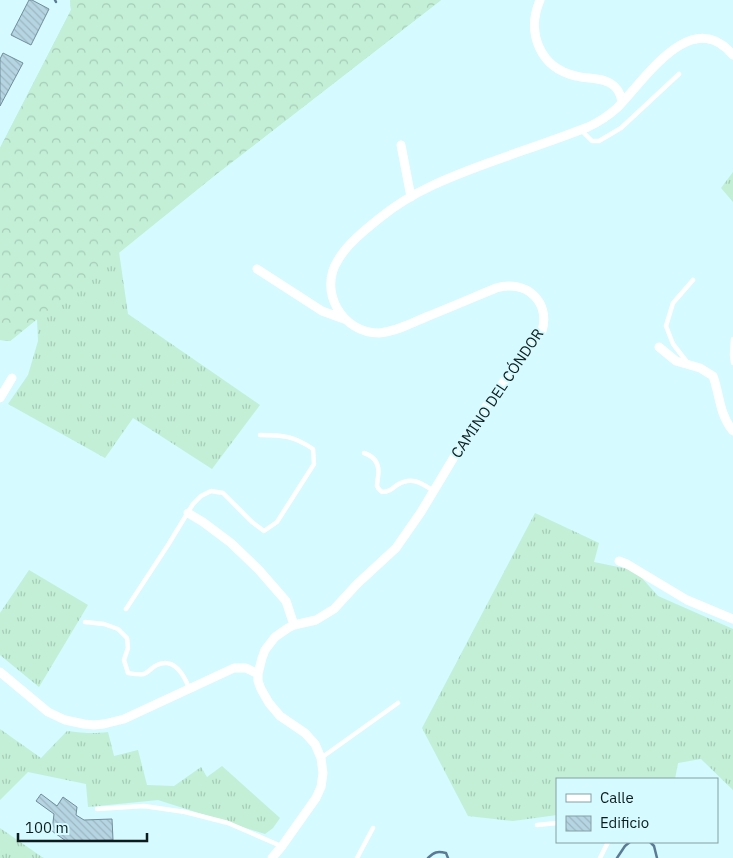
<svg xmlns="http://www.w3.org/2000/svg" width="733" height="858" font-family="'IBM Plex Sans',sans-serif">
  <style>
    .grass { fill: url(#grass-tufts) }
    .forest { fill: url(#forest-crowns) }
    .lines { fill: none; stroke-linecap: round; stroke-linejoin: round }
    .stream { stroke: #5b7a95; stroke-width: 2.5 }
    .building { fill: url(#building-back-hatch); stroke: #708d9b }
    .service { stroke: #fff; stroke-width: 4.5 }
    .minor { stroke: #fff; stroke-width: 9 }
    .labels { text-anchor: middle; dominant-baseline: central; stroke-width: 4; stroke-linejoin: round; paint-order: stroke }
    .street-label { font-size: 15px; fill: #0d1b1c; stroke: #d5faff }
  </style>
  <defs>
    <pattern id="grass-tufts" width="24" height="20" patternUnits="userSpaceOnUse" patternTransform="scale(1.25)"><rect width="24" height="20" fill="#c2efd6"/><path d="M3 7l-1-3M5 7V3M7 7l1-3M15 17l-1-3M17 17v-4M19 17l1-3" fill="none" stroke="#a6ccb7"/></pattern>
    <pattern id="forest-crowns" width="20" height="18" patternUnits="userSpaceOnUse" patternTransform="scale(1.25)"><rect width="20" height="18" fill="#c2efd6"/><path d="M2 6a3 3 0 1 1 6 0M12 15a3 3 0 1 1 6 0" fill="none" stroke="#a6ccb7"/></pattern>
    <pattern id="building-back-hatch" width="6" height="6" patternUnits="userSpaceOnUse" patternTransform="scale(1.25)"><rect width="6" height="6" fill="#b6d5e3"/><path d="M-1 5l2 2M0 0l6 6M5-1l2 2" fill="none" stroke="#9bb6c2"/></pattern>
  </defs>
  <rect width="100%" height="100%" fill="#d5faff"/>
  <path class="grass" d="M70,0h371l-227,176 -95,76 9,62 132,91 -48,64 -79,-51 -28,40 -97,-54 20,-29 10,-34 -1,-22 -27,22 -10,-1v-192l71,-138z
    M733,172v30l-12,-14z
    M535,513l64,30 -5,19 34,7 13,8 17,19 75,33v161l-32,-31 -23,4 -3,16h-118v36l-44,6 -45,-5 -46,-88z
    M29,570l59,35 -49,82 -39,-32v-42z
    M0,729l41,29 26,-27c15,2 27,3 41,1l6,24 24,-6 9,35 27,1 27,-19 6,10 15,-11 58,52 -7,10 -8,6 -107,-34 -70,7 -2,-23 -58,-12 -28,28z
    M0,828l42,29 2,1h-44z"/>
  <path class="forest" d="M70,0h371l-227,176 -204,165 -10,-1v-192l71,-138z"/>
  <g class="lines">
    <path class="stream" d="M55,0l1,2
      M650,842l4,4 3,12
      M428,858c6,-6 9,-7 18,-5l2,5
      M617,858l8,-12 5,-4"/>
  </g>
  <path class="building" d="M29,0h3l17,9 -18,36 -20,-10z
    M3,53l20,10 -23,43v-47z
    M41,794l16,12 6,-9 14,10 -1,8 8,5 28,-1 1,21 -47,1 -14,-10 2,-17 -18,-13z"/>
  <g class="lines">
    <path class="service" d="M581,130l11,11h7l22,-13 58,-54
      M733,339l-1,16 1,8
      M687,362l-14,-18 -7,-18 7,-23 20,-23
      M364,453c12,4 16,12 14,24 0,1 -1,7 -1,9 1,3 3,4 5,6 7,0 10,-3 15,-7 15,-9 24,-2 37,6
      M126,609l42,-64 25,-41 8,-8 10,-5 12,2 29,29 12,9 13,-9 37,-58 -1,-15c-19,-13 -30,-14 -53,-14
      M85,622l19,2 14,5 9,9 1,10 -4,12 4,13c6,1 10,2 16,1 5,-2 8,-7 13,-9 17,-8 27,10 32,23
      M321,758l77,-55
      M97,809l47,-3 41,6 43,11 53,23
      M537,825l20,-2
      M357,858l16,-30
      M600,858l8,-16"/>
    <path class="minor" d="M540,0c-14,33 0,68 36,76 10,3 24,1 34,7 7,4 11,11 12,19
      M401,145l10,52
      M257,269l65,42 22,8
      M659,347l17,14 24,7 13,8c7,19 6,38 20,55
      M0,398l12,-20
      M188,513l15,9 28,21 28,27 27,31 8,24
      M619,561l8,3 60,36 46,19
      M0,672l48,40 17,8 19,4 10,1 10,-1 20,-5 110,-51h12l12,6
      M272,858l10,-12 34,-48 5,-11 2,-14 -2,-15 -6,-14 -10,-11 -25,-17 -11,-13 -8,-14 -3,-8v-7l4,-16 3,-8 10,-13 13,-9 6,-3 22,-5 18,-11 23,-25 39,-36 25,-36 51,-85 24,-35 46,-61c9,-30 -17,-52 -46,-43 -24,10 -47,20 -70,29 -14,6 -31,15 -47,16 -37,0 -61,-42 -41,-73 9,-16 28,-31 43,-43 32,-26 69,-40 107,-54 33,-12 67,-23 100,-36 11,-5 20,-11 29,-19 27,-27 74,-103 116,-53"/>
  </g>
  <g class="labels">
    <g class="street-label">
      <text transform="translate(497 393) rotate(-56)">CAMINO DEL CÓNDOR</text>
    </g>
  </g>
  <rect x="556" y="778" width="162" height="65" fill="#d5faff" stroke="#85a1a4"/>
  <rect x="566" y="794" width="25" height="8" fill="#ffffff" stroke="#85a1a4"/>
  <text x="600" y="803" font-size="15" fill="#0d1b1c">Calle</text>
  <rect x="566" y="816" width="25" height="15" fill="url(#building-back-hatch)" stroke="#85a1a4"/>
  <text x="600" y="828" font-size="15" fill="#0d1b1c">Edificio</text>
  <path d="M18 833v8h129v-8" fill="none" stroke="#0d1b1c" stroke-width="2.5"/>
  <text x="25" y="833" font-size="15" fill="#0d1b1c" stroke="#d5faff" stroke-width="4" paint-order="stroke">100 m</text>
</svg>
